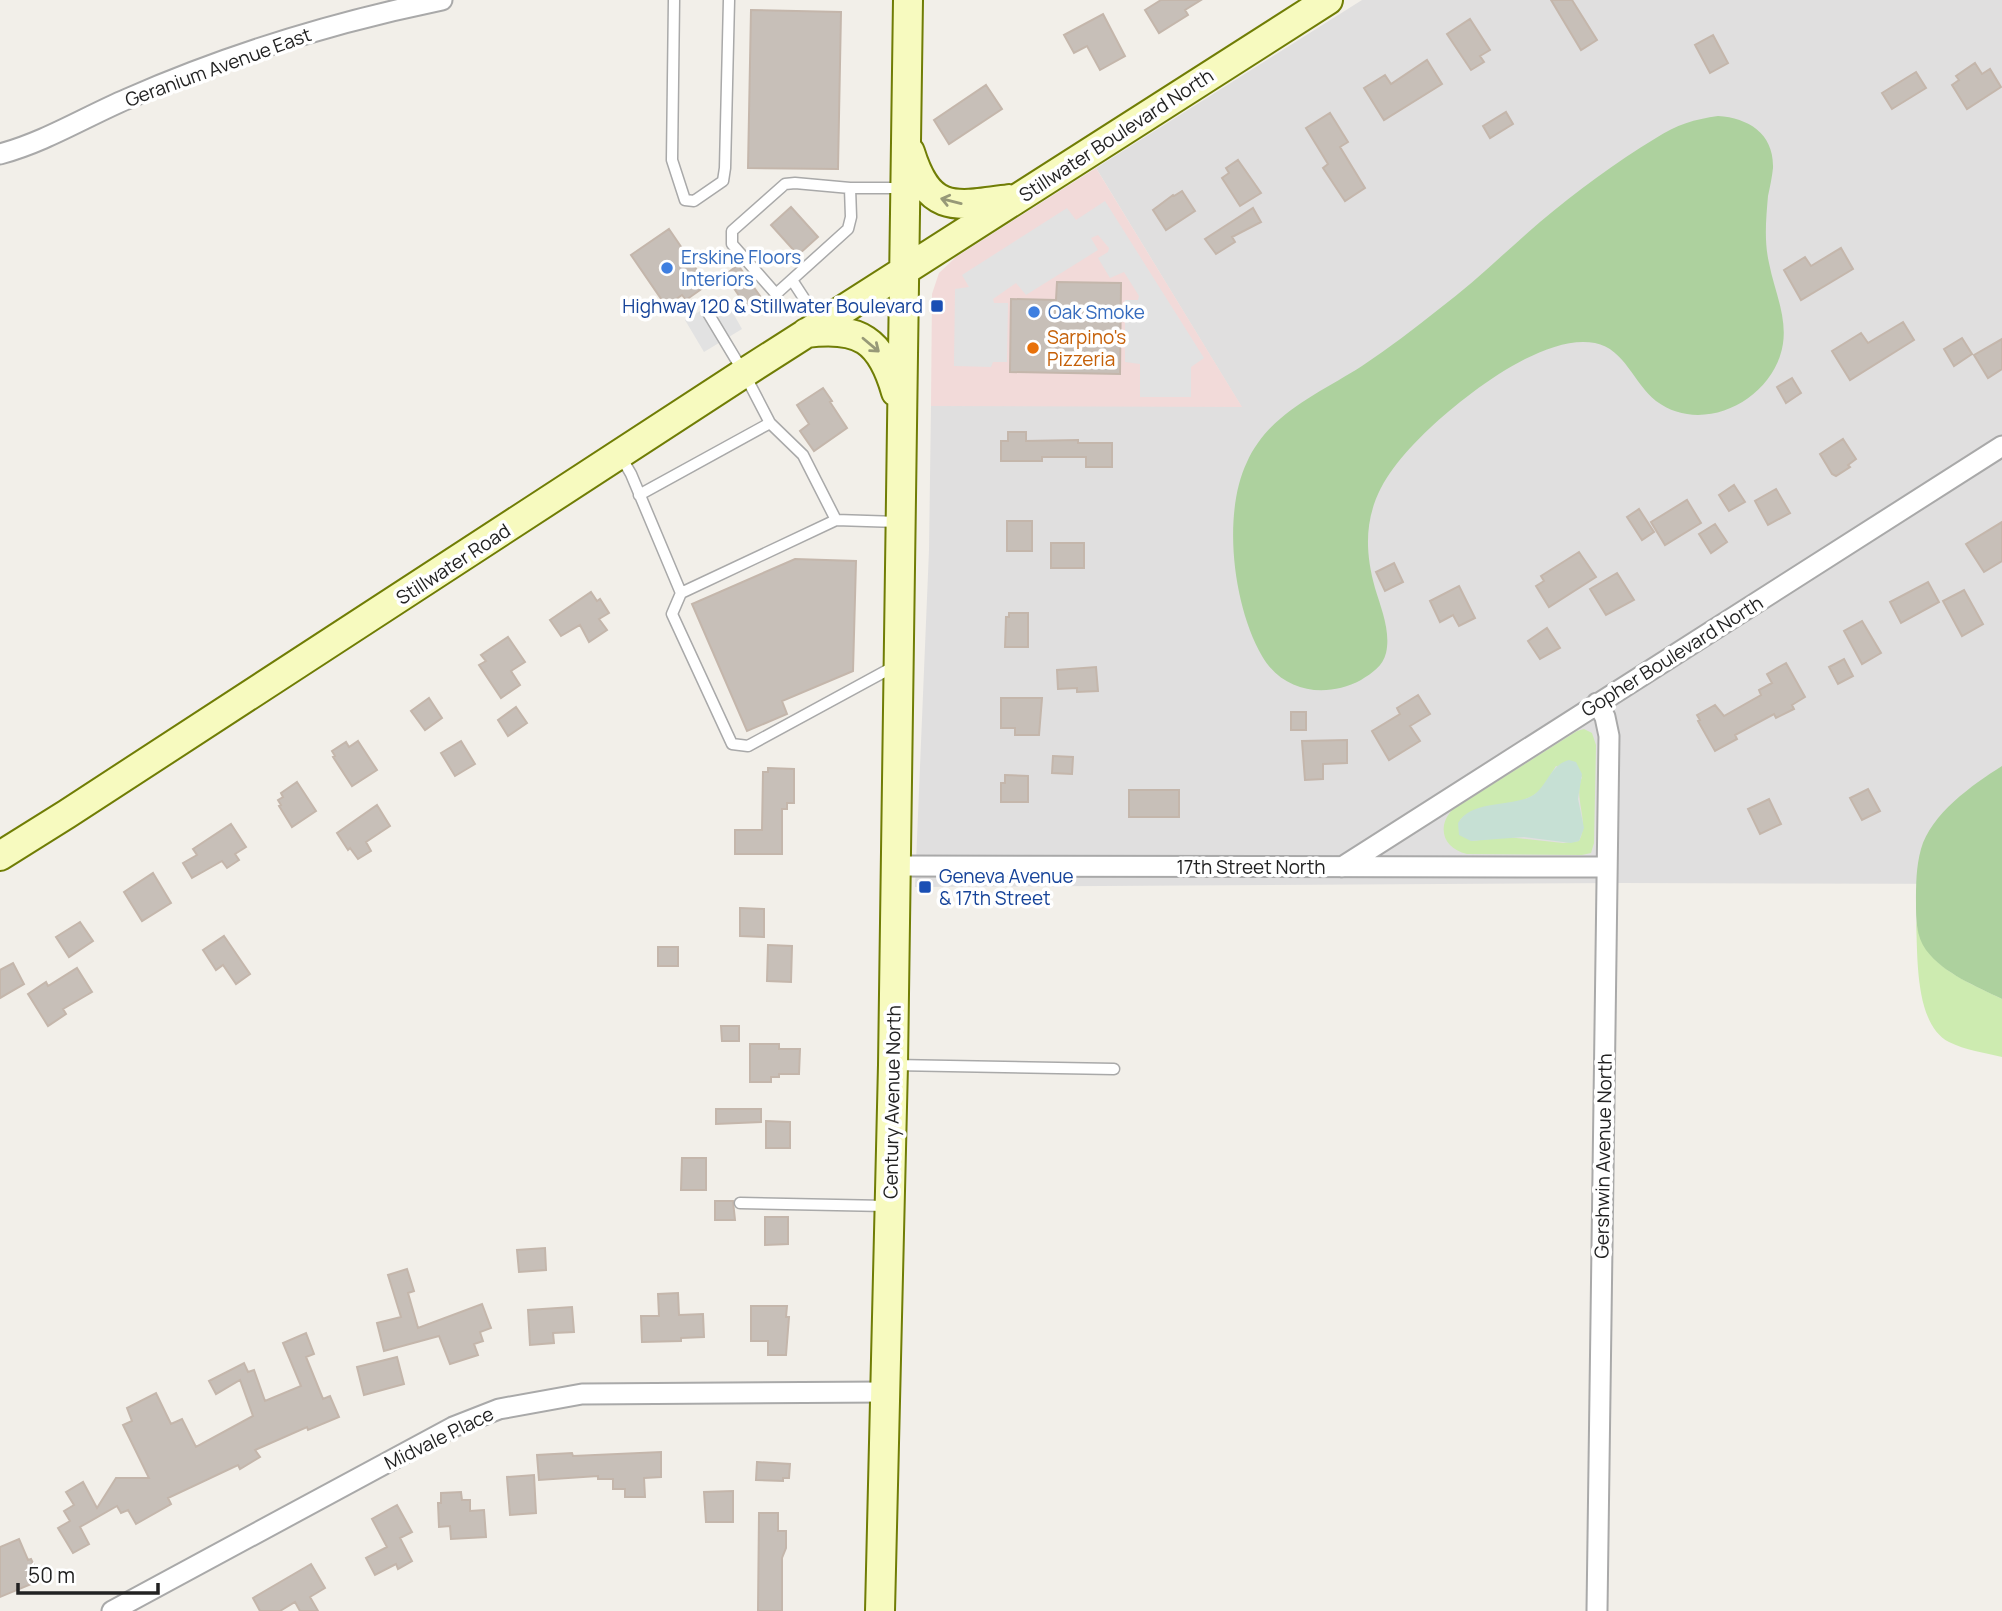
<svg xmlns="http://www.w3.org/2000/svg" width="2002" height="1611" font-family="Manrope,sans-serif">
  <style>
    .residential { fill: #e0dfdf }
    .commercial { fill: #f2dad9 }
    .grass { fill: #cdebb0; fill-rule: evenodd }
    .forest { fill: #add19e }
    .wetland { fill: #c6e0d4 }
    .parking { fill: #e2e2e2 }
    .building { fill: #c7bfb8; stroke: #c4b6ab; stroke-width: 2 }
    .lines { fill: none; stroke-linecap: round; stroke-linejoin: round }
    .lane-casing { stroke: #a9a9a9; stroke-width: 13 }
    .street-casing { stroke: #a9a9a9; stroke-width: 23 }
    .secondary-casing { stroke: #707d05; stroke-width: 32 }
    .lane { stroke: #fff; stroke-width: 10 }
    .street { stroke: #fff; stroke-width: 19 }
    .secondary { stroke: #f7fabf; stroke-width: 28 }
    .oneway { stroke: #979978 }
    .shop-dot { fill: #3f7fe0; stroke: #fff; stroke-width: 2.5 }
    .transit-dot { fill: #1a4fb4; stroke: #fff; stroke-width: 2.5 }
    .food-dot { fill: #e8710a; stroke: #fff; stroke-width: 2.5 }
    .labels { text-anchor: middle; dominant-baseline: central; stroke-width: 7; stroke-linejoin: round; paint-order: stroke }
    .street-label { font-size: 19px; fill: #222; stroke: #fff }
    .shop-label { font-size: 19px; fill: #366cbe; stroke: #fff; text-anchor: start }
    .transit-label { font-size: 19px; fill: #164399; stroke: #fff; text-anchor: end }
    .food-label { font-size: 19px; fill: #c56008; stroke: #fff; text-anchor: start }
  </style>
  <rect width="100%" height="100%" fill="#f2efe9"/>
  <path class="residential" d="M1362,0h640v884l-380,-1 -707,4 14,-337 2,-144h310l-145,-238z"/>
  <path class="commercial" d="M1096,168l146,239 -311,-1 1,-112 7,-21 17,-16z"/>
  <path class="grass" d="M1584,729l8,4 4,12 -2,98 -3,10 -9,2 -115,-1c-23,-5 -31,-26 -15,-44l125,-79zM1556,766l26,11c-9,22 8,44 -3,64l-16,2 -56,-6 -36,4 -11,-21c19,-21 54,-10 77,-27 8,-7 13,-18 19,-27z
    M1916,921c8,46 48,59 86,78v58c-17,-4 -37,-7 -53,-15 -35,-18 -31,-88 -33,-121z"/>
  <path class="forest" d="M1718,116c31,2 56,18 55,52 -1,9 -3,19 -5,28 -2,23 -4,45 1,67 6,31 22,61 11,93 -16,48 -80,78 -124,45 -22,-17 -31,-52 -61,-58 -51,-10 -128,51 -165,85 -51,48 -75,89 -55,160 6,20 16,44 11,65 -3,13 -14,20 -25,27 -36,19 -78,12 -99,-24 -29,-50 -40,-142 -15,-194 22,-49 73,-69 115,-96 27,-18 52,-37 77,-57 36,-27 67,-58 101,-87 36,-30 76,-60 116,-84 20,-13 39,-19 62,-22z
    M2002,766v233c-26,-13 -58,-25 -76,-49 -10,-14 -10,-31 -10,-47 0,-18 0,-36 5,-54 10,-35 51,-64 81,-83z"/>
  <path class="wetland" d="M1569,760l7,2 6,12 -4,25 6,29 -5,13 -8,2 -47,-6 -53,4 -12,-6 -1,-12c14,-23 50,-16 72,-26 17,-8 19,-32 39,-37z"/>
  <path class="parking" d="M1105,201l99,157 -13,9v30h-51v-33l-15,-2v-62h13l1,-4 -15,-24 -14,6 -12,-20 10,-6 1,-4 -11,-13 -7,3 7,12 -72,45 -10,-12 -23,16 1,4h14l-1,59h-14l-2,5 -37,-1 1,-77 14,-2 -7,-12 105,-67 9,12z
    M724,297l18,32 -38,23 -19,-32z"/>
  <path class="building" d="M1161,0h40l-16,10 3,5 -29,18 -14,-23z
    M1551,0h21l25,40 -16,10z
    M751,10l90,2 -3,157 -90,-1z
    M1103,14l22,42 -25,14 -13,-24 -13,7 -10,-18z
    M1470,19l20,31 -10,6 4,6 -13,8 -24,-36z
    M1713,35l15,28 -18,10 -15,-28z
    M1427,60l15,24 -58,36 -20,-32 21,-13 6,9z
    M1975,63l7,11 8,-5 11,18 -34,22 -15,-24 7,-5 -3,-4z
    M1916,72l10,16 -34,21 -10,-16z
    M986,85l16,24 -53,35 -15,-24z
    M1506,112l7,12 -23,14 -7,-12z
    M1330,113l18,29 -8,5 25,41 -20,13 -22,-33 5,-4 -22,-36z
    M1238,160l23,33 -21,13 -18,-28 7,-5 -3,-5z
    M1182,191l13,20 -29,19 -13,-20 20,-15 1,1z
    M791,207l27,30 -20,18 -27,-30z
    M1253,208l8,14 -29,15 3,5 -19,12 -11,-15z
    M669,229l38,56 -21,15 -4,-5 -16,11 -35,-51z
    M1841,248l12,21 -52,31 -17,-30 21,-13 6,9z
    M738,265l22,31 -14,10 -21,-31z
    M1057,282l64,1 -1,91 -110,-2 1,-73 45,1z
    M1903,322l11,18 -64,40 -18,-29 29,-18 7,10z
    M1962,338l10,16 -18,12 -10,-17z
    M2002,339v30l-14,9 -14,-23z
    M1792,378l9,15 -15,10 -9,-16z
    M823,388l9,13 -2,1 17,26 -33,23 -14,-20 9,-7 -12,-19z
    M1008,432h18v9l52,-1v3h34v24h-26v-10h-44v4h-41v-20h7z
    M1843,439l13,20 -8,6 2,2 -14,9 -4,-2 -12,-20z
    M1734,485l11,17 -16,9 -10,-16z
    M1776,489l14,24 -22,12 -13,-24z
    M1687,500l14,23 -36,22 -14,-23z
    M1639,509l15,23 -12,8 -15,-23z
    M1007,521h25v30h-25z
    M2002,522v39l-18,11 -18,-28z
    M1715,524l12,18 -16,11 -12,-19z
    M1051,543h33v25h-33z
    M1579,552l17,25 -47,30 -13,-21 8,-5 -3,-5z
    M795,559l61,2 -3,110 -71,30 5,13 -40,17 -55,-127z
    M1394,563l9,19 -18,9 -9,-19z
    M1617,573l17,27 -28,15 -16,-26z
    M1928,582l11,20 -38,21 -11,-21z
    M1459,586l16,32 -16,8 -6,-11 -13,7 -10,-21z
    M1964,590l19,34 -21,12 -19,-35z
    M591,592l6,9 3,-2 9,14 -10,6 8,11 -18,12 -9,-17 -19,11 -11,-16z
    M1009,613h19v34h-23l1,-30h3z
    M1862,621l19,32 -19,11 -18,-33z
    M1547,628l13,20 -20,11 -12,-18z
    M508,637l17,25 -14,9 9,14 -19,13 -22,-33 7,-4 -5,-6z
    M1844,659l9,17 -15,8 -9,-17z
    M1786,663l19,34 -13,8 2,4 -18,9 -2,-4 -39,21 2,4 -22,12 -17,-30 2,-1 -3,-5 18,-10 9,11 37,-21 -2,-5 13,-7 -5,-9z
    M1096,667l2,24 -21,1v-4l-19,1 -1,-19z
    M1418,695l12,19 -20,12 10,15 -31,19 -17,-29 28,-17 -3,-6z
    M429,698l13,20 -17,12 -14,-19z
    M1001,698h41l-3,37h-24v-7h-14z
    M516,707l11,16 -19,13 -10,-16z
    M1291,712h15v18h-15z
    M1347,740v23l-24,1v15l-18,1 -3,-39z
    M358,741l19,29 -25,16 -19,-29 2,-1 -3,-5 14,-9 3,5z
    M461,741l14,23 -20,12 -14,-23z
    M1053,756l20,1 -1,17 -20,-1z
    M768,768l26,1v34h-7v6h-5v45h-47v-24h27l1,-58h5z
    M1005,775l23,1v26h-27v-19h4z
    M297,782l19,29 -24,16 -13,-21 2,-1 -3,-5 5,-3 -2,-4z
    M1868,789l12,22 -18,9 -12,-22z
    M1129,790h50v27h-50z
    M1769,799l12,25 -21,10 -12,-25z
    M377,805l13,21 -24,16 5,9 -13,8 -8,-11 -2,2 -11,-17z
    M231,824l15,23 -11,7 4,6 -12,8 -5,-7 -30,17 -9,-15 14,-8 -4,-6z
    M153,873l18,30 -29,18 -18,-29z
    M740,908l24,1v28l-24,-1z
    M80,922l13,19 -24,16 -13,-20z
    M224,936l26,38 -14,10 -13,-19 -7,5 -13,-20z
    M768,945l24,1 -1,36 -24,-1z
    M658,947h20v19h-20z
    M13,963l11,21 -24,14v-28z
    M77,968l15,24 -29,17 3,5 -18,12 -20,-32 18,-12 2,4z
    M721,1026h18v15h-17z
    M750,1044h29v5h21l-1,25h-20v3h-8v5h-21z
    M716,1109h45v13l-45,2z
    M766,1121l24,1v26h-24z
    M682,1158h24v32h-25z
    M715,1201h18l2,19h-20z
    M765,1217h23v27l-23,1z
    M545,1248l1,22 -27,2 -2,-22z
    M407,1269l7,22 -6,2 10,35 64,-24 9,24 -11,4 3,9 -9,3 4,11 -28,9 -11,-28 -55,15 -7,-28 24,-6 -13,-42z
    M678,1293l1,22 24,-1 1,23 -23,1v3l-39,1 -1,-26h18l-1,-22z
    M751,1306h36l-1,11h3l-3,38h-18v-14h-17z
    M572,1307l2,25 -21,1 1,10 -24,2 -2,-35z
    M306,1333l8,21 -8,3 17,42 7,-3 9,21 -31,13 -1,-3 -52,23 5,7 -20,12 -2,-4 -70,33 3,6 -35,20 -8,-14 -7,3 -4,-7 -37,21 9,17 -16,9 -15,-25 12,-7 -6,-10 10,-6 -8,-13 17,-10 14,26 19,-30h33l-26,-53 9,-4 -5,-13 29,-15 15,31 11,-5 14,28 57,-31 -13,-36 -24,14 -7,-13 35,-18 4,9 6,-2 11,31 36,-15 -18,-43z
    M397,1357l7,27 -40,11 -7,-28z
    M661,1452v25l-17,1 1,19h-20v-8h-12v-10h-15v-3l-59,4 -2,-25 35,-2 1,3z
    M757,1462l33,2 -1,14h-6v3l-27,-1z
    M534,1475l2,38 -26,2 -3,-38z
    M733,1491v31h-27l-2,-30z
    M461,1492l1,8h8v11l14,-1 2,27 -35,2 -1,-13 -11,1 -1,-24h3v-10z
    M397,1505l15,27 -12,6 12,23 -14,8 -2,-5 -21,11 -9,-17 21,-11 -15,-28z
    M759,1513h19v18h8v17l-4,10v53h-24z
    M19,1539l9,21 3,-1 10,21 -41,17v-50z
    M311,1564l14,24 -15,9 8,14h-18l-5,-9 -15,9h-20l-7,-13z"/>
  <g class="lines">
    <defs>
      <path id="lane" d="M674,0l-2,160 13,40 9,1 29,-20 2,-13 4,-168
        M850,188l1,29 -3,12 -72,65 -44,-50v-13l53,-47 10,-1 55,5h51
        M792,280l28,43
        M620,455l11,19 50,119 155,-73 -33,-65 -33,-32 -26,-50 -36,-60
        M639,495l131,-72
        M836,520l62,2
        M681,593l-9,21 60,130 16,2 147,-80
        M894,1065l220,4
        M740,1203l146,3"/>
      <path id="street" d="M0,154c45,-12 85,-37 127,-55 100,-44 208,-77 315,-99
        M896,866l711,1
        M1342,867l660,-421
        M112,1611l341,-184 46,-18 83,-15 303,-2
        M1597,1611l12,-875 -4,-19 -8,-14"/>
      <path id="secondary" d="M910,152c19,61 43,55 99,47
        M806,333c54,-7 75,7 90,59
        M0,856l67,-42 677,-441 584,-373
        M880,1611l13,-546 15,-1065"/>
    </defs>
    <use href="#lane" class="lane-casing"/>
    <use href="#street" class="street-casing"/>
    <use href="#secondary" class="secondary-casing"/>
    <use href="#lane" class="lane"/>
    <use href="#street" class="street"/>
    <use href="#secondary" class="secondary"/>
  </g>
  <defs><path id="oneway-shaft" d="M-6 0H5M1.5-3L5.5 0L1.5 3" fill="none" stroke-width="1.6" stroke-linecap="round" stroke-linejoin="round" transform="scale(1.75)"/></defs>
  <g class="oneway">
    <use href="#oneway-shaft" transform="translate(951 201) rotate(-166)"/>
    <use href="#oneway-shaft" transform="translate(871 345) rotate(40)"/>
  </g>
  <g class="shop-dot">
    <circle cx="667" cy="268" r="7"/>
    <circle cx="1034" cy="312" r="7"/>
  </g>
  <g class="transit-dot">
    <rect x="930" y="299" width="14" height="14" rx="3.5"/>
    <rect x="918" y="880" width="14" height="14" rx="3.5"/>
  </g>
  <circle class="food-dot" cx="1033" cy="348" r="7"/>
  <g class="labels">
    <g class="street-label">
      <text transform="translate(218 67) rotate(-20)">Geranium Avenue East</text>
      <text transform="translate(1116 135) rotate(-33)">Stillwater Boulevard North</text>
      <text transform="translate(453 564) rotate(-33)">Stillwater Road</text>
      <text transform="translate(1672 656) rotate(-32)">Gopher Boulevard North</text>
      <text x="1251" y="867">17th Street North</text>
      <text transform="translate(892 1102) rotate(-89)">Century Avenue North</text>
      <text transform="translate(1603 1156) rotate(-89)">Gershwin Avenue North</text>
      <text transform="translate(439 1438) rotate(-26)">Midvale Place</text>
    </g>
    <g class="shop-label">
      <text x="681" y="257">Erskine Floors<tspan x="681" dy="22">Interiors</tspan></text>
      <text x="1048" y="312">Oak Smoke</text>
    </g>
    <g class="transit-label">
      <text x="923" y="306">Highway 120 &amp; Stillwater Boulevard</text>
      <text x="939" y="876" text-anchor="start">Geneva Avenue<tspan x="939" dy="22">&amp; 17th Street</tspan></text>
    </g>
    <g class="food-label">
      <text x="1047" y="337">Sarpino's<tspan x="1047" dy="22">Pizzeria</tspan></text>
    </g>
  </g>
  <path d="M18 1583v10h140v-10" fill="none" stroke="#222222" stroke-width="3.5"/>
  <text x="28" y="1583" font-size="21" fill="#222222" stroke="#ffffff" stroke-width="5" paint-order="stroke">50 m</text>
</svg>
